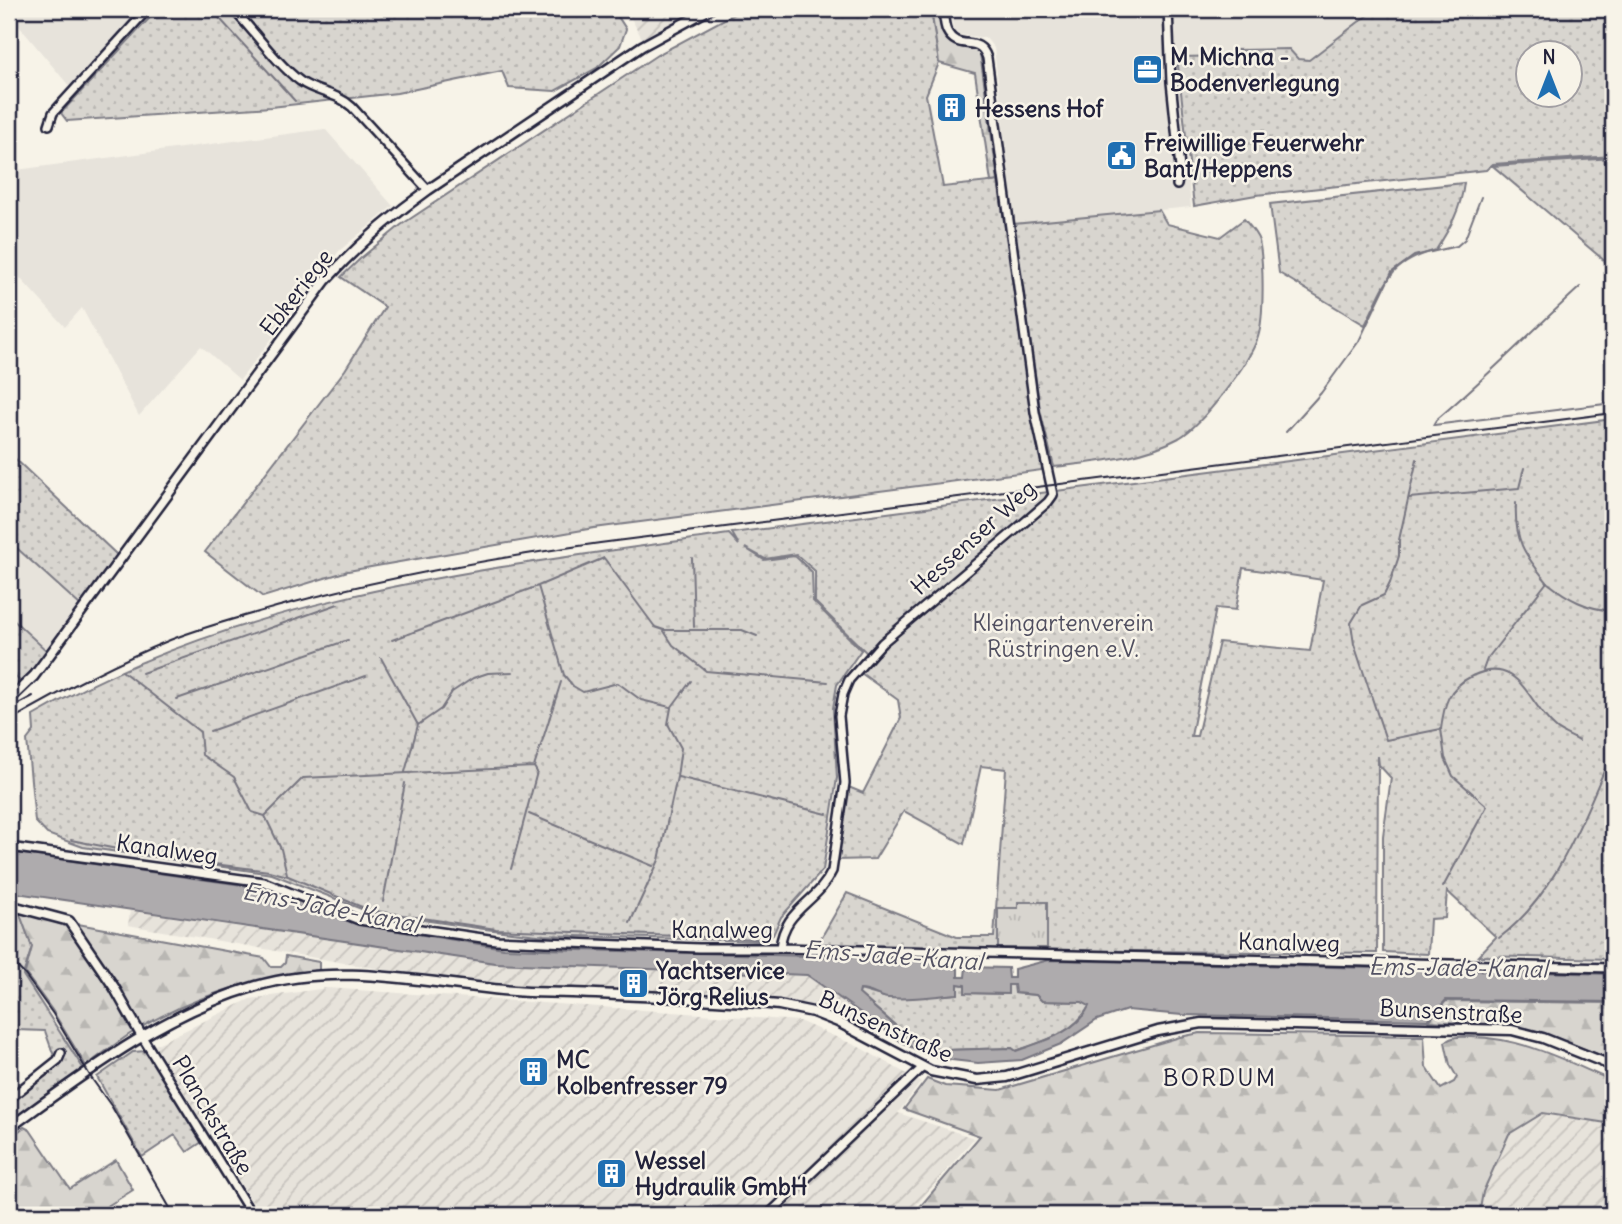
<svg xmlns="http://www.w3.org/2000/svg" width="1622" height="1224" font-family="Delius,sans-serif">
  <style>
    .built { fill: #e7e3db }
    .industrial { fill: url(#industrial-furrows) }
    .grass { fill: url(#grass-dots); stroke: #7d7c85; stroke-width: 2; fill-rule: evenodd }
    .forest { fill: url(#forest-firs); stroke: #7d7c85; stroke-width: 2 }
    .park { fill: url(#park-tufts); stroke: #7d7c85; stroke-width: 2 }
    .water { fill: #aeabad; stroke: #76747f; stroke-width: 2; fill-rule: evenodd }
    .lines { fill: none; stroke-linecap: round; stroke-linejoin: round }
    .stream { stroke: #76747f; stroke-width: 2 }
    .minor-casing { stroke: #22223b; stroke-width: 12 }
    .tertiary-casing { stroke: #22223b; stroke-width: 13 }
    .minor { stroke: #f7f3e8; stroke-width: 7 }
    .tertiary { stroke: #f7f3e8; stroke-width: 8 }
    .rail { stroke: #22223b; stroke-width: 2 }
    .labels { text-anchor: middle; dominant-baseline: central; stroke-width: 5; stroke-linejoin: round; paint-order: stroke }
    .poi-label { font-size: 23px; font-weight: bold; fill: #22223b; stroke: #f7f3e8; text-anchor: start }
    .street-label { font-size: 23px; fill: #22223b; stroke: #f7f3e8 }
    .park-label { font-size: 23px; fill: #504f60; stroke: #f7f3e8 }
    .water-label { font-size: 24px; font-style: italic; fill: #535263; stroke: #f7f3e8 }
    .neighbourhood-label { font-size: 24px; letter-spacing: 2px; fill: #22223b; stroke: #f7f3e8 }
  </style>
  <defs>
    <pattern id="industrial-furrows" width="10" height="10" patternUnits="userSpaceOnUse" patternTransform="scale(1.75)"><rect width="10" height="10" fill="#e7e3db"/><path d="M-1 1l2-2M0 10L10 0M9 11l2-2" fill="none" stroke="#c6c2bd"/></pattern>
    <pattern id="grass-dots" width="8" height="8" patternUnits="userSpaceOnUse" patternTransform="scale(1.75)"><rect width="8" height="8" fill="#d8d5cf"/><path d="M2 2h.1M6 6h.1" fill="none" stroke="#b9b7b3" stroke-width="1.8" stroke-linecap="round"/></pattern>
    <pattern id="forest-firs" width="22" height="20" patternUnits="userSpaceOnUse" patternTransform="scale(1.75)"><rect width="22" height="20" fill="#d8d5cf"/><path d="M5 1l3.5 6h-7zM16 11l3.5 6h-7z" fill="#b9b7b3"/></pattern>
    <pattern id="park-tufts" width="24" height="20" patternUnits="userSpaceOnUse" patternTransform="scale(1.75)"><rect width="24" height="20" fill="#d8d5cf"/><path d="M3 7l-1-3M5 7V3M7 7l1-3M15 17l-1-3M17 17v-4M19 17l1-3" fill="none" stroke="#b9b7b3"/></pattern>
  </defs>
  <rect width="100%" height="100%" fill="#f7f3e8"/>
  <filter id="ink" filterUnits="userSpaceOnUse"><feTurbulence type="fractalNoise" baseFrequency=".0143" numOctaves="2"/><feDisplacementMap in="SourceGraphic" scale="14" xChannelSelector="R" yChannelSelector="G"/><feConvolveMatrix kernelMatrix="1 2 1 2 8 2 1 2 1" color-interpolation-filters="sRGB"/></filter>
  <g filter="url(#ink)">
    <path class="built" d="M9,9h133l-72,78 -61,-73z
      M949,9h449l-30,4 -59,47 -11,-2 -8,-9 -43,-1 -15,2v5l-56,1 15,151 -177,17 -20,-176 -8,-10 -26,-3 -6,-4z
      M325,129l68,77 -54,45 -99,129 -39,-34 -62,70 -57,-108 -17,19 -56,-61v-95z
      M9,542l71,64 -32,45 -39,-37z"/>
    <path class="industrial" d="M626,9h48l7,11 -37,22z
      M130,911l366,53 312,12 51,37 -7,9 -48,-17 -41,-6 -256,-11 -71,-9 -308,-54z
      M327,988l472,33 60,26 62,35 -23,31 76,25 -66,77h-648l-105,-170 95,-46z
      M1543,1113l70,12v90h-134l4,-23 26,-58z"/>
    <path class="grass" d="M158,9h455l13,20 -6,17 -23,22 -42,23 -46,-3 -7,-17 -105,22 -126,14 -204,14 -6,-8z
      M743,9h188l8,54 -13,32 17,92 55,-6 44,289 -448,58 -246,43 -85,26 -58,-45 140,-182 40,-63 -44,-30 20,-19 40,-33 256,-170z
      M1408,9h205v147l-120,8 -7,6 -230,25 -62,11 -17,-149 55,-1v-6l57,-1 9,10 11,1 60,-46zM1528,52h42v42h-42z
      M1613,158v110l-120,-102z
      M1464,183c-3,26 -14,45 -28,67 -49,14 -49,32 -71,75l-86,-52 -9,-69z
      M1159,210l8,14 53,13 24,-18c5,6 13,15 15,22 5,21 5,77 -1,96 -9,27 -55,87 -79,101 -37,20 -84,24 -125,29l-14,-57 -26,-186z
      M1613,419v540l-135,-3 18,-19 -49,-46 -2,27 -15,1 -2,35 -45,-2v-116l8,-58 -12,-13 -1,-9 -1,197 -384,-3 -176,-5 30,-52 110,44h37l12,-168 -25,-3 -17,78 -60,-33 -29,48 -39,1 10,-74 17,7 38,-75 -3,-18 -37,-27 11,-15 -57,-56v-31l-19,-17 -31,5 -20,-11 19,12 31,-4 17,16 1,29 48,49 -24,35 -4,23 4,70 -14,92 -42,47 -8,18 -12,6 -223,-6 -54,-6 -115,-17 -97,-38 -189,-27 -36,-13 -12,-13 -8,-81 7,-9 -1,-15c211,-123 459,-148 696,-182l10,11 -7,-12zM1243,568l80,12 -13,71 -91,-9 -22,94h-6l25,-128 20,2z
      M9,453l108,102 -36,51 -72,-65z
      M9,616l38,35 -25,32 -13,-12z
      M9,907l9,2 14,38 -9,28 60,93 -74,53v-25l46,-37 -10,-28 -29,-1 -7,6z
      M958,984l7,1v8l43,1v-9h7v8l21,2 6,6 40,1 8,3c-15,28 -46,36 -74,46l-4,-3 -67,2 -17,-2 -19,-11 -50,-43 1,-4 24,7 73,-3z
      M146,1051l56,91 -15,10 -12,-17 -33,22 -45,-80 36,-25z"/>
    <path class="forest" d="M931,9h9c4,27 5,38 36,39l4,5 18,128 -7,1 -16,-109 -36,-10z
      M18,909l60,15 186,34 7,9h10l4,-4 1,-7 33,6v8c-63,6 -135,30 -189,64 -15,10 -29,21 -44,32l-34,-56 -27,-37 7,-26z
      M1446,1001l167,2v57l-65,-25 -34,-9 -85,-5z
      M1200,1033l224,3 2,31 15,22 13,-7 3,-5 -7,-12 -5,-23c9,-7 16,-5 26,-5 54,1 94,24 142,44v43l-70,-11 -34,21 -26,58 -4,23h-566l67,-79 -76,-27 23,-30 18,7 55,4 180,-53z
      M24,1127l6,3 40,59 46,-29 17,30 -40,25h-84v-76z"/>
    <path class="park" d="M1018,902h29v46h-49v-40h20z"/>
    <path class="water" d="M9,852l255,36 92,36 148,24 424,11 30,10v8h7l1,-10 42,1 1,10h5v-9l35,-9 564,14v28l-167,-2 -18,20 -246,-5 -55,-5 -30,10 -36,24 -39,16 -44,3 -35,-4 -22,-7 -18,-9 -96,-68 -312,-12 -486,-71zM958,984l7,1v8l43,1v-9h6l1,8 21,2 6,6 40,1 7,4c-13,27 -45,35 -73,45l-4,-3 -67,2 -17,-2 -20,-11 -49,-43 1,-4c11,0 18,7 28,8 25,2 45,-2 70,-4z"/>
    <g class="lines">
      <path class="stream" d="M211,9l84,92
        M1433,425l3,-5c50,-42 96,-89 144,-133
        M1434,425l179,-22
        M1286,432l35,-39 38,-52 33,-69 22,-16 43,-10 8,-7 16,-42
        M1417,459l-18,81v16l-9,27 -6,12 -22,10 -11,18 3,21 32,96 55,-11 4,29 8,18 34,30 -44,81
        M1611,461l2,2
        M1409,498l110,-10 5,-20
        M692,558l2,69
        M1548,583c20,16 39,26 65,28
        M538,586l26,89 9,11 10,6 35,-9 23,17 29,7
        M664,631l9,14 33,26 122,11
        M392,640l146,-54 66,-28 51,69 9,3h78l15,6
        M381,658l37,67 -13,47
        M1483,670l4,-11 60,-77c-23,-28 -33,-42 -31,-79
        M122,671l78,61 2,23 32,22 18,35 13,4 16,33 6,25
        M142,673l196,-69
        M177,699l171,-59
        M418,725l23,-16 11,-17 21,-14 15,-5 25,-1
        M1441,729c3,-25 7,-41 31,-53 48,-22 56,28 83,51 6,6 16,9 24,14
        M210,731l156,-55
        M678,777l149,37
        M529,814l124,52
        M265,816l38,-38 231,-11
        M71,840l87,17 111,14 19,5 81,34 127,19 262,10
        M511,869l26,-97 -3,-5 27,-85
        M383,902l22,-119
        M630,923l29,-63 18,-83 4,-29 -13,-24 3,-16 20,-27
        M1499,938c59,-44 84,-122 114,-187"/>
      <defs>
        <path id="minor" d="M233,9c20,21 44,55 67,72 16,12 34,10 52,26l76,83
          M1168,9l3,73 9,86 -3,17
          M49,125l4,-12 95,-104
          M9,847l255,35 95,38 137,20 203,8h81l833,20
          M780,948c4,-40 37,-44 52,-77l13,-88 -6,-67 4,-22 6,-14 33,-37 137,-116 29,-25 5,-7 -18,-83 -48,-354c-8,-25 -29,-5 -40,-27 -3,-6 -3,-15 -4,-22
          M141,1035l111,180
          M9,1099l49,-39 3,-7
          M768,1215l155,-148"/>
        <path id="tertiary" d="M9,700l25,-24 292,-396c31,-34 64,-63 102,-90l214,-144 68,-37
          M9,905l60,16 45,66 27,48
          M9,1128c77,-56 154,-115 247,-142 85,-25 172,-2 258,5 19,2 39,1 58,2 69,3 139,5 207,12l34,7 25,10 93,49 46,9 30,-3 151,-46 44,-8 310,7 31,8 70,28"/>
      </defs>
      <use href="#minor" class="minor-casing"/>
      <use href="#tertiary" class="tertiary-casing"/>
      <use href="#minor" class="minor"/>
      <use href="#tertiary" class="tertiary"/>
      <path class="rail" d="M9,709l24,-13
        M9,721c52,-30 105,-58 161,-81 38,-15 78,-25 117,-36 104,-28 206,-46 313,-61l1013,-130
        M9,958l16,17 28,39 39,65 20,28 62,108"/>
    </g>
  </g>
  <defs>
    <symbol id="office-square" viewBox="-11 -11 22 22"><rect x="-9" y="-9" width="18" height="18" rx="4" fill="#1f6fb2" stroke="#f7f3e8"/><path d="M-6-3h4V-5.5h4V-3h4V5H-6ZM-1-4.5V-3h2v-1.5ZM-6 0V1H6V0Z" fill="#fff"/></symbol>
    <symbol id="building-square" viewBox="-11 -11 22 22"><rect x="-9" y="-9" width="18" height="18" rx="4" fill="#1f6fb2" stroke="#f7f3e8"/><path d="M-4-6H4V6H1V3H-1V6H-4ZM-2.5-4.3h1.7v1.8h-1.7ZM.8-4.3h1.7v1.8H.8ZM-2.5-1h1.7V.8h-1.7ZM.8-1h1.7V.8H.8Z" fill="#fff"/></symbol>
    <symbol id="civic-square" viewBox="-11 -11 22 22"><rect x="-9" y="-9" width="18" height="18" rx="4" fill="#1f6fb2" stroke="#f7f3e8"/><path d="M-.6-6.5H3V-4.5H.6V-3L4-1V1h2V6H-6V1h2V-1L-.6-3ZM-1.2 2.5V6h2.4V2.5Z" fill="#fff"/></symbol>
  </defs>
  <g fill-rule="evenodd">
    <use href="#office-square" x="1130" y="52" width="35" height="35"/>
    <use href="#building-square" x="934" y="90" width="35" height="35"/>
    <use href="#civic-square" x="1104" y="138" width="35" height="35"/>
    <use href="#building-square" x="616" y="966" width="35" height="35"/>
    <use href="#building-square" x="516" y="1054" width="35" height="35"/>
    <use href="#building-square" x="594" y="1156" width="35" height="35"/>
  </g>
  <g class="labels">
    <g class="poi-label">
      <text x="1170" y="56">M. Michna -<tspan x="1170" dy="26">Bodenverlegung</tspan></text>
      <text x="975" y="108">Hessens Hof</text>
      <text x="1144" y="142">Freiwillige Feuerwehr<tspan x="1144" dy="26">Bant/Heppens</tspan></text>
      <text x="656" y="970">Yachtservice<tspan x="656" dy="26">Jörg Relius</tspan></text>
      <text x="556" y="1059">MC<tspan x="556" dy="26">Kolbenfresser 79</tspan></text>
      <text x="635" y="1160">Wessel<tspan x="635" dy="26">Hydraulik GmbH</tspan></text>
    </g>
    <g class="street-label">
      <text transform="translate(296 292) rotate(-52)">Ebkeriege</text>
      <text transform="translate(973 537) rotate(-42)">Hessenser Weg</text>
      <text transform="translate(167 849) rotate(8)">Kanalweg</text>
      <text x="722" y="929">Kanalweg</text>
      <text transform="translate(1289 942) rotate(1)">Kanalweg</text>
      <text transform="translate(1451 1011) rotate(3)">Bunsenstraße</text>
      <text transform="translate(886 1026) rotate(24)">Bunsenstraße</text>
      <text transform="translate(213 1115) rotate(59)">Planckstraße</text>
    </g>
    <g class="park-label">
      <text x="1063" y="622">Kleingartenverein<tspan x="1063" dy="26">Rüstringen e.V.</tspan></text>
    </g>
    <g class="water-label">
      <text transform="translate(331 907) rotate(11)">Ems-Jade-Kanal</text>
      <text transform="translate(893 955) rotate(4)">Ems-Jade-Kanal</text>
      <text transform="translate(1458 967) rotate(1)">Ems-Jade-Kanal</text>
    </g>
    <g class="neighbourhood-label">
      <text x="1220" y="1077">BORDUM</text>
    </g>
  </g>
  <rect width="1622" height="1224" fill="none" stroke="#f7f3e8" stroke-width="35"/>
  <rect x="18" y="18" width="1587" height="1189" fill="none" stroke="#22223b" stroke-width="2.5" filter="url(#ink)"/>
  <g transform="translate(1549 74)"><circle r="33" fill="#f7f3e8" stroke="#a29fa3" stroke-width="2"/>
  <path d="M0-5L12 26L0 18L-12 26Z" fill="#1f6fb2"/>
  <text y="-10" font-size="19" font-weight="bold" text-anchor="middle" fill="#22223b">N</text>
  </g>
</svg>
